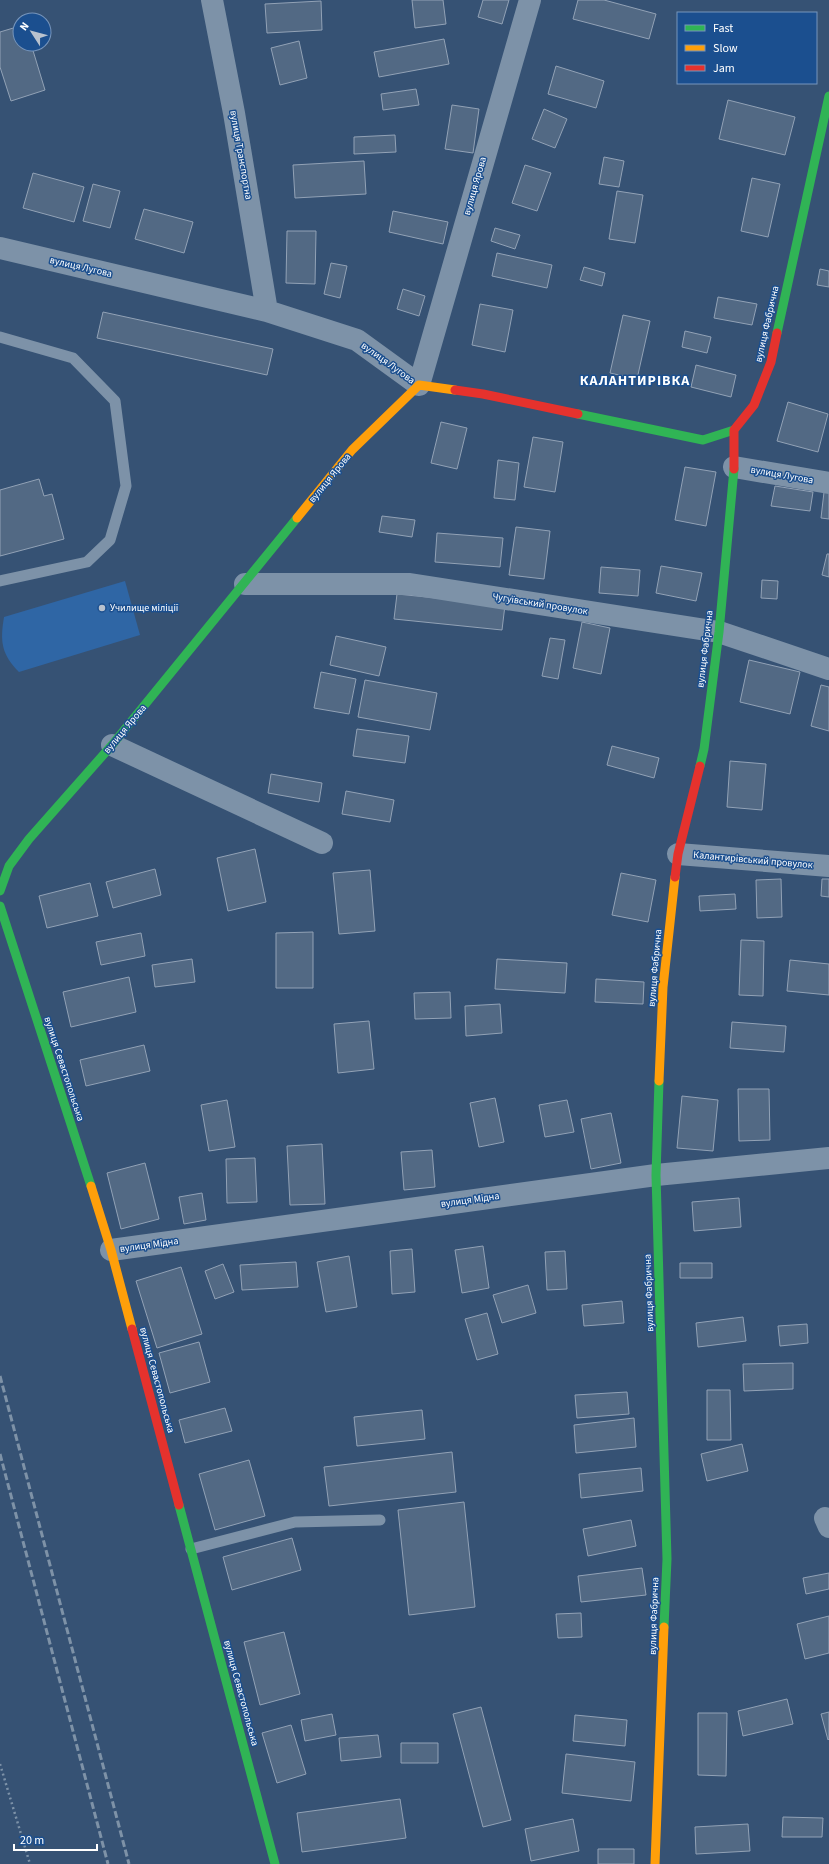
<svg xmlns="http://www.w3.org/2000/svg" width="829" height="1864" font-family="'Source Sans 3',sans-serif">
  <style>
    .green { fill: #2f66a5 }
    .building { fill: #526984; stroke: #92a2b6 }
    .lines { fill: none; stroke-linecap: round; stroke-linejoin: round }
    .path { stroke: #7d92a8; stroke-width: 2.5; stroke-dasharray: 2 3; stroke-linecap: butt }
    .lane { stroke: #7d92a8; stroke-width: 11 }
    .street { stroke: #7d92a8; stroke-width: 22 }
    .fast { stroke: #30b455; stroke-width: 9 }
    .slow { stroke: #ff9f0a; stroke-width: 9 }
    .jam { stroke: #e5322d; stroke-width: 9 }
    .rail { stroke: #7e92a7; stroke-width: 3; stroke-dasharray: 7 3; stroke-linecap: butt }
    .poi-dot { fill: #b9c2ce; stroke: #1b4f8f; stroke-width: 1.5 }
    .labels { text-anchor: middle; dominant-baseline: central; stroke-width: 3; stroke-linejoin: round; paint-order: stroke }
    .street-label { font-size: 10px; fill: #fff; stroke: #1b4f8f }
    .poi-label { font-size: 10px; fill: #fff; stroke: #1b4f8f; text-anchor: start }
    .district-label { font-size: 14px; font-weight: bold; letter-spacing: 1px; fill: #fff; stroke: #1b4f8f }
  </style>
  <rect width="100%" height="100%" fill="#365274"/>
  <path class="green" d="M125,581l15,54 -121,37c-18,-18 -19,-31 -15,-55z"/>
  <path class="building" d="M412,0h31l3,24 -31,4z
    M483,0h26l-7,24 -24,-7z
    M578,0h26l52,14 -7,25 -76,-20z
    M321,1l1,29 -55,3 -2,-29z
    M20,26v18h11l14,46 -34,11 -11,-34v-35z
    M444,39l5,25 -70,13 -5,-25z
    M299,41l8,37 -27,7 -9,-37z
    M556,66l48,15 -8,27 -48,-14z
    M416,89l3,16 -36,5 -2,-16z
    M728,100l67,17 -10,38 -66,-16z
    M452,105l27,4 -6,44 -28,-4z
    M544,109l23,10 -12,29 -23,-9z
    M395,135l1,17 -42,2v-17z
    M604,157l20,4 -5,26 -20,-3z
    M364,161l2,33 -71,4 -2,-33z
    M525,165l26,8 -14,38 -25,-8z
    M33,173l51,14 -10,35 -51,-14z
    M752,178l28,6 -12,53 -27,-6z
    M93,184l27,7 -10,37 -27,-7z
    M617,191l26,4 -8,48 -26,-4z
    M144,209l49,13 -9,31 -49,-14z
    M393,211l55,11 -5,22 -54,-12z
    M495,228l25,7 -5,14 -24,-8z
    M287,231h29l-1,53 -29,-1z
    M497,253l55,12 -5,23 -55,-12z
    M331,263l16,3 -7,32 -16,-4z
    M584,267l21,6 -3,13 -22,-6z
    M820,269l9,2v16l-12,-2z
    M403,289l22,7 -6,20 -22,-7z
    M718,297l39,7 -5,21 -38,-7z
    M480,304l33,6 -8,42 -33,-7z
    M103,312l170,37 -6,26 -170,-37z
    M623,315l27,6 -13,58 -27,-6z
    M685,331l26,6 -4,16 -25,-6z
    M696,365l40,10 -5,22 -40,-10z
    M788,402l40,12 -10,38 -41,-11z
    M441,422l26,6 -10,41 -26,-6z
    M533,437l30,5 -8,50 -31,-5z
    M498,460l21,3 -4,37 -21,-2z
    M685,467l31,5 -10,54 -31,-6z
    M39,479l5,17 8,-2 12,45 -64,17v-66z
    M775,486l38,6 -3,19 -39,-5z
    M824,492h5v27l-8,-1z
    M382,516l33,4 -3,17 -33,-5z
    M516,527l34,4 -6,48 -35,-4z
    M437,533l66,5 -3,29 -65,-5z
    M827,554h2v23l-7,-2z
    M661,566l41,7 -6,28 -40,-8z
    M601,567l39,3 -2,26 -39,-3z
    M762,580l16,1 -1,18 -16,-1z
    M397,594l108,11 -3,25 -108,-11z
    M582,622l28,6 -9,46 -28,-6z
    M336,636l50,11 -7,29 -49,-11z
    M550,638l15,2 -7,39 -16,-3z
    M749,660l51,12 -10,42 -50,-12z
    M321,672l35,7 -7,35 -35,-6z
    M365,680l72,13 -7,37 -72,-13z
    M821,685l8,2v44l-18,-5z
    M357,729l52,7 -4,27 -52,-7z
    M612,746l47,12 -5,20 -47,-13z
    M730,761l36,3 -4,46 -35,-3z
    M271,774l51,9 -3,19 -51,-9z
    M346,791l48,9 -4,22 -48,-8z
    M255,849l11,53 -38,9 -11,-53z
    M155,869l6,26 -48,13 -7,-26z
    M370,870l5,61 -36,3 -6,-61z
    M621,873l35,7 -8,42 -36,-7z
    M781,879l1,38 -25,1 -1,-38z
    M822,879h7v18l-8,-1z
    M90,883l8,33 -51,12 -8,-32z
    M735,894l1,15 -36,2 -1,-15z
    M313,932v56h-37v-55z
    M141,933l4,23 -44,9 -5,-23z
    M741,940l23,1 -1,55 -24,-1z
    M192,959l3,23 -40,5 -3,-22z
    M497,959l70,4 -2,30 -70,-4z
    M790,960l39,4v31l-42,-4z
    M129,977l7,35 -65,15 -8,-35z
    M596,979l48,3 -1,22 -48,-2z
    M450,992l1,26 -36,1 -1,-26z
    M500,1004l2,29 -36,3 -1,-30z
    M369,1021l5,48 -36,4 -4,-49z
    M732,1022l54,4 -2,26 -54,-4z
    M144,1045l6,26 -64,15 -6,-26z
    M738,1089h31l1,51 -31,1z
    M682,1096l36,4 -5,51 -36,-3z
    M495,1098l9,44 -25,5 -9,-44z
    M227,1100l8,47 -26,4 -8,-46z
    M567,1100l7,32 -29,5 -6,-32z
    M611,1113l10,50 -30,6 -10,-50z
    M322,1144l3,60 -35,1 -3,-59z
    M432,1150l3,37 -31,3 -3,-38z
    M255,1158l2,44 -30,1 -1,-44z
    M145,1163l14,56 -38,10 -14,-56z
    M202,1193l4,27 -22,4 -5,-27z
    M739,1198l2,29 -47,4 -2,-29z
    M483,1246l6,42 -27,5 -7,-43z
    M412,1249l3,43 -23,2 -2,-43z
    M565,1251l2,38 -20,1 -2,-38z
    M349,1256l8,51 -31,5 -9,-50z
    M296,1262l2,25 -56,3 -2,-25z
    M680,1263h32v15h-32z
    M223,1264l11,28 -19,7 -10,-28z
    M181,1267l21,67 -45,14 -21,-67z
    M528,1285l8,28 -34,10 -9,-28z
    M622,1301l2,22 -40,3 -2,-21z
    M487,1313l11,41 -21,6 -12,-41z
    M743,1317l3,24 -48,6 -2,-24z
    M807,1324l1,19 -28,3 -2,-20z
    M199,1342l11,40 -40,11 -11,-40z
    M793,1363v26l-49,2 -1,-27z
    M707,1390h23l1,50h-24z
    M627,1392l2,22 -52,4 -2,-23z
    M225,1408l7,23 -47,12 -6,-23z
    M422,1410l3,29 -68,7 -3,-29z
    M634,1418l2,29 -60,6 -2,-28z
    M742,1444l6,27 -41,10 -6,-27z
    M452,1452l4,40 -127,14 -5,-39z
    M249,1460l16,56 -50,14 -16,-56z
    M641,1468l2,23 -62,7 -2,-24z
    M464,1502l11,105 -66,8 -11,-105z
    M631,1520l5,26 -48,10 -5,-27z
    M292,1538l9,32 -69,20 -9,-33z
    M642,1568l4,27 -65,7 -3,-26z
    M829,1573v16l-23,5 -3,-16z
    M581,1613l1,24 -24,1 -2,-24z
    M829,1616v37l-24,6 -8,-35z
    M284,1632l16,62 -40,11 -16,-63z
    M787,1699l6,25 -50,12 -5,-25z
    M481,1707l30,113 -28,7 -30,-113z
    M829,1712v27l-1,1 -7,-26z
    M698,1713h29l-1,63 -28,-1z
    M332,1714l4,21 -31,6 -4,-21z
    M575,1715l52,5 -2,26 -52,-5z
    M291,1725l15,49 -29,9 -15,-50z
    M378,1735l3,22 -40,4 -2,-23z
    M401,1743h37v20h-37z
    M566,1754l69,8 -4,39 -69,-8z
    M400,1799l6,39 -104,14 -5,-39z
    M783,1817l40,1 -1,19h-40z
    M573,1819l6,32 -48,10 -6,-32z
    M748,1824l2,27 -54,3 -1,-27z
    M598,1849h36v15h-36z"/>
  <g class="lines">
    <path class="path" d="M0,1764l30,100"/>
    <path class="lane" d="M0,337l73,21 42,43 11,85 -16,54 -23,22 -87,19
      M191,1549l104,-27 85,-2"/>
    <path class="street" d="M212,0l22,113 33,198
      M0,248l267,63 90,29 62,45 111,-385
      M734,467l95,16
      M245,584h165l309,48 110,37
      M112,745l210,98
      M678,854l151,12
      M111,1250l545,-75 173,-17
      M825,1518l4,9"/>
    <path class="fast" d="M777,333l52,-237
      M578,414l125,26 31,-10
      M700,766l4,-17 15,-117 15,-163
      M0,891l9,-25 20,-27 83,-94 185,-227
      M0,906l91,280
      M659,1081l-3,94 11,384 -3,68
      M179,1505l96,359"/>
    <path class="slow" d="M297,518l55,-68 67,-65 36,5
      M659,1081l4,-94 12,-110
      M91,1186l20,64 21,79
      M655,1864l9,-237"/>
    <path class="jam" d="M455,390l28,4 95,20
      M734,469v-39l20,-25 17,-43 6,-29
      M675,877l3,-23 22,-88
      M132,1329l47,176"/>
    <path class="rail" d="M0,1376l129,488
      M0,1454l108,410"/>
  </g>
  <circle class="poi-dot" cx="102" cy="608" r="4"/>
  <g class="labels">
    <g class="street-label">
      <text transform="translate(241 155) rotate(80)">вулиця Транспортна</text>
      <text transform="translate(475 186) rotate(-74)">вулиця Ярова</text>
      <text transform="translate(81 267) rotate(13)">вулиця Лугова</text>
      <text transform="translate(767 324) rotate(-77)">вулиця Фабрична</text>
      <text transform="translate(388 363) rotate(36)">вулиця Лугова</text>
      <text transform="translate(782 475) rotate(10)">вулиця Лугова</text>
      <text transform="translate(330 478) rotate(-51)">вулиця Ярова</text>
      <text transform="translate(540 604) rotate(9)">Чугуївський провулок</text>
      <text transform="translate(705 649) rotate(-83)">вулиця Фабрична</text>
      <text transform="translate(125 729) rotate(-50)">вулиця Ярова</text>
      <text transform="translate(753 860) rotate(5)">Калантирівський провулок</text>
      <text transform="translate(655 968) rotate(-85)">вулиця Фабрична</text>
      <text transform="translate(64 1069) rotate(72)">вулиця Севастопольська</text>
      <text transform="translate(470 1200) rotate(-8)">вулиця Мідна</text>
      <text transform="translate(149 1245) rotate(-8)">вулиця Мідна</text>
      <text transform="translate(649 1293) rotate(-92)">вулиця Фабрична</text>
      <text transform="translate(157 1380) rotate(75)">вулиця Севастопольська</text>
      <text transform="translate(654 1616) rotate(-88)">вулиця Фабрична</text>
      <text transform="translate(241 1693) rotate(75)">вулиця Севастопольська</text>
    </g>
    <g class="poi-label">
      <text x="110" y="608">Училище міліції</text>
    </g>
    <g class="district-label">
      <text x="635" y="381">КАЛАНТИРІВКА</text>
    </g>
  </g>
  <rect x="677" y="12" width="140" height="72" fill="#1b4f8f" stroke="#7695bc"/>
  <rect x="685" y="25" width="20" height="6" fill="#30b455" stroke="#7695bc"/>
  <text x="713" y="32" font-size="12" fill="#ffffff">Fast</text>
  <rect x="685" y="45" width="20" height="6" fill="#ff9f0a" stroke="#7695bc"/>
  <text x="713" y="52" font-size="12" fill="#ffffff">Slow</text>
  <rect x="685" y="65" width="20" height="6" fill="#e5322d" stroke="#7695bc"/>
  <text x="713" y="72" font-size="12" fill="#ffffff">Jam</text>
  <g transform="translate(32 32) rotate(306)"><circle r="19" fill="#1b4f8f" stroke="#7695bc"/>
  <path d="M0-3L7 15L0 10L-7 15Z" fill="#b9c2ce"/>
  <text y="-6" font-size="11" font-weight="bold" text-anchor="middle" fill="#ffffff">N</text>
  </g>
  <path d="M14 1844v6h83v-6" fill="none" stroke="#ffffff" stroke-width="2"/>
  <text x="20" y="1844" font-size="12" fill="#ffffff" stroke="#1b4f8f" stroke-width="3" paint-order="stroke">20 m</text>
</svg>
